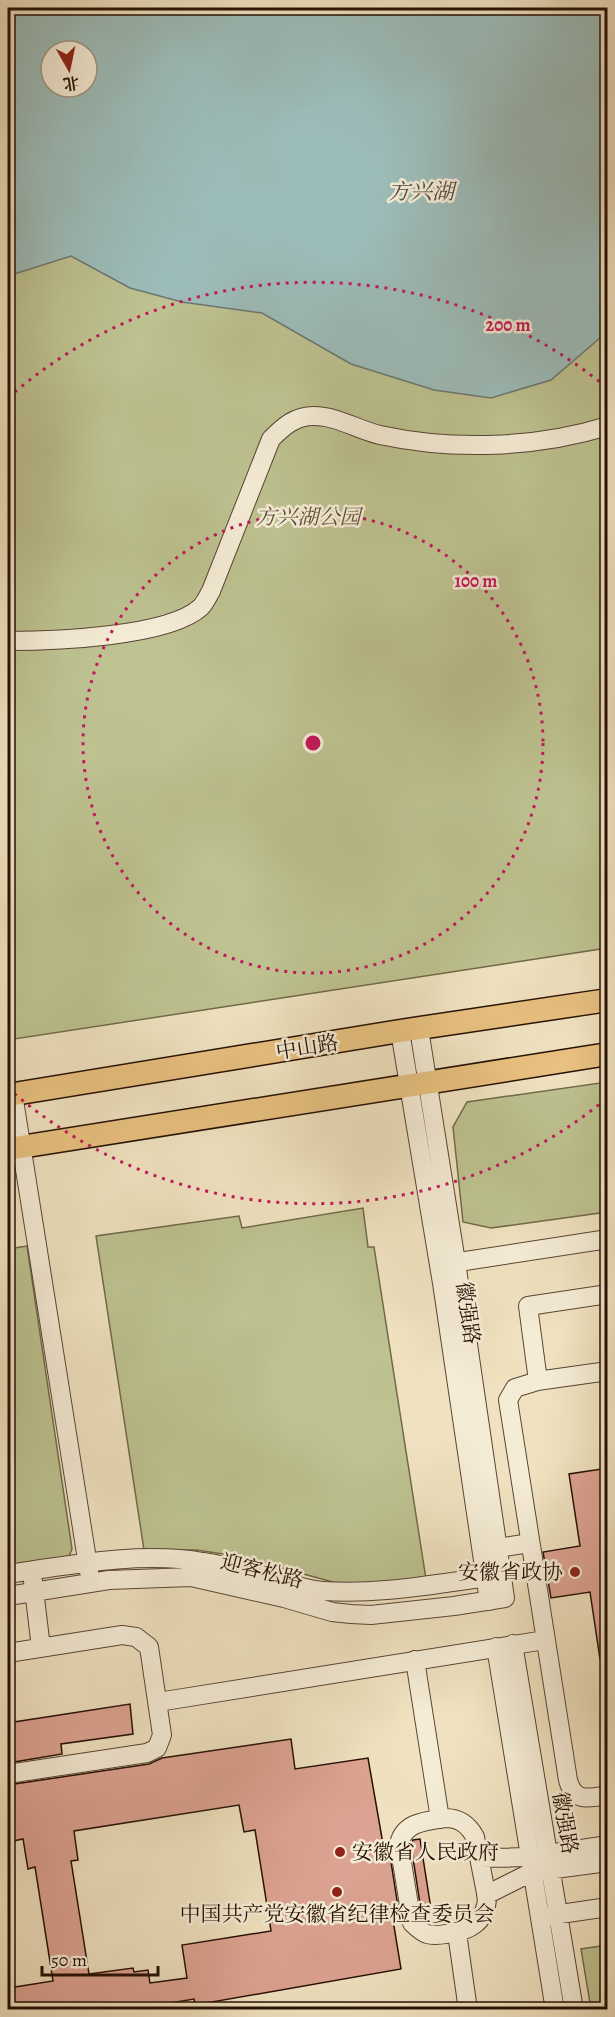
<svg xmlns="http://www.w3.org/2000/svg" width="615" height="2017" font-family="Alegreya,'Noto Serif SC',serif">
  <style>
    .green { fill: #bdc290; stroke: #71694a; stroke-width: 1.5; fill-rule: evenodd }
    .water { fill: #9cbcb9; stroke: #6c7771; stroke-width: 1.5; fill-rule: evenodd }
    .building { fill: #dda392; stroke: #251005; stroke-width: 1.5; fill-rule: evenodd }
    .lines { fill: none; stroke-linecap: round; stroke-linejoin: round }
    .minor-casing { stroke: #584434; stroke-width: 20 }
    .major-casing { stroke: #251005; stroke-width: 25 }
    .minor { stroke: #f5ecd6; stroke-width: 18 }
    .major { stroke: #e8c180; stroke-width: 22 }
    .ring { fill: none; stroke: #c2185b; stroke-width: 3; stroke-dasharray: 3 6 }
    .poi-dot { fill: #8f2418; stroke: #f5ecd6; stroke-width: 2 }
    .labels { text-anchor: middle; dominant-baseline: central; stroke-width: 5; stroke-linejoin: round; paint-order: stroke }
    .park-label { font-size: 21px; font-style: italic; fill: #5a4e36; stroke: #f5ecd6 }
    .street-label { font-size: 21px; fill: #251005; stroke: #f5ecd6 }
    .poi-label { font-size: 21px; fill: #251005; stroke: #f5ecd6; text-anchor: end }
    .water-label { font-size: 22px; font-style: italic; fill: #4f4c44; stroke: #f5ecd6 }
    .centre { fill: #c2185b; stroke: #f5ecd6; stroke-width: 3 }
    .ring-label { font-size: 18px; text-anchor: middle; font-weight: bold; fill: #c2185b; stroke: #f5ecd6; stroke-width: 5; stroke-linejoin: round; paint-order: stroke }
  </style>
  <rect width="100%" height="100%" fill="#f0e2c0"/>
  <filter id="stains"><feTurbulence type="fractalNoise" baseFrequency=".00333" numOctaves="4"/><feColorMatrix values="0 0 0 0 .2 0 0 0 0 .09 0 0 0 0 .02 0 0 0 .5 -.17"/></filter>
  <radialGradient id="worn" r=".72"><stop offset=".6" stop-color="#630" stop-opacity="0"/><stop offset="1" stop-color="#630" stop-opacity=".3"/></radialGradient>
  <path class="green" d="M8,8h599v940l-599,92zM51,51h36v36h-36z
    M607,1082v130l-116,16 -28,-6 -10,-95 14,-25z
    M363,1208l5,39h6l52,332 -68,7 -25,-4 -96,-26 -41,-6h-52l-48,-314 143,-20 3,12z
    M27,1246l45,303 -3,7 -7,4 -54,8v-319z
    M607,1945v64h-16l-10,-60z"/>
  <path class="water" d="M8,8h599v324l-56,48 -60,18 -57,-8 -83,-26 -89,-51 -80,-11 -52,-14 -59,-32 -63,20zM51,51h36v36h-36z"/>
  <path class="building" d="M608,1468v191h-8l-10,-67 -39,6 -8,-46 37,-6 -11,-72z
    M130,1704l3,30 -72,10 1,10 -54,9v-40z
    M291,1739l4,30 73,-11 15,86 5,-1 11,70 -7,1 9,55 -206,36 -1,-6 -43,7 1,4h-144l1,-22 44,-7 -18,-114 -7,2 -5,-30 -15,3v-57l141,-21 13,-6zM239,1805l5,27 11,-2 16,101 -89,14 5,33 -37,5 -2,-13 -14,2 -1,-4 -44,6 -18,-113 7,-1 -4,-29z
    M420,1839l11,70 -10,1 -10,-65 2,-5z"/>
  <g class="lines">
    <defs>
      <path id="minor" d="M8,641c44,0 161,-4 193,-34 4,-4 7,-11 10,-16l60,-152c13,-13 24,-23 43,-23 23,0 44,14 66,19 74,16 156,13 228,-9
        M400,1031l42,252 47,318
        M13,1094l76,478
        M446,1264l162,-25
        M608,1294l-80,12 10,75 -23,7 -7,12 60,380c6,23 21,18 40,15
        M537,1381l71,-10
        M485,1550l45,-7
        M8,1574c61,-9 134,-23 195,-12 26,4 51,11 76,18 14,5 30,10 44,11 59,4 116,-8 173,-15
        M33,1581l8,67
        M8,1596l101,-16 82,-3 93,21 48,14 19,2 20,1 83,-9 51,-8 -49,-336 -37,-233
        M513,1644l61,366
        M496,1647l59,363
        M8,1653l114,-18 14,2 13,10 13,88 -5,13 -10,5 -139,21
        M415,1660l25,159
        M158,1702l387,-62
        M445,1818c14,0 23,6 30,19l12,61c-1,24 -18,34 -41,36 -6,1 -12,2 -19,0 -6,-2 -10,-6 -15,-11l-13,-79c5,-22 27,-23 46,-26z
        M479,1858l50,-1 79,-12
        M486,1895l46,-23 76,-10
        M547,1916l61,-9
        M457,1933l11,77"/>
      <path id="major" d="M8,1095l392,-64 208,-31
        M8,1149l600,-95"/>
    </defs>
    <use href="#minor" class="minor-casing"/>
    <use href="#major" class="major-casing"/>
    <use href="#minor" class="minor"/>
    <use href="#major" class="major"/>
  </g>
  <g class="ring">
    <circle cx="313" cy="743" r="230"/>
    <path d="M606 1099A461 461 0 0 1 8 1088M8 398A461 461 0 0 1 606 387"/>
  </g>
  <g class="poi-dot">
    <circle cx="575" cy="1572" r="6"/>
    <circle cx="340" cy="1852" r="6"/>
    <circle cx="337" cy="1892" r="6"/>
  </g>
  <g class="labels">
    <g class="park-label">
      <text x="308" y="517">方兴湖公园</text>
    </g>
    <g class="street-label">
      <text transform="translate(307 1047) rotate(-9)">中山路</text>
      <text transform="translate(468 1313) rotate(82)">徽强路</text>
      <text transform="translate(262 1571) rotate(14)">迎客松路</text>
      <text transform="translate(565 1823) rotate(80)">徽强路</text>
    </g>
    <g class="poi-label">
      <text x="563" y="1572">安徽省政协</text>
      <text x="352" y="1852" text-anchor="start">安徽省人民政府</text>
      <text x="337" y="1914" text-anchor="middle">中国共产党安徽省纪律检查委员会</text>
    </g>
    <g class="water-label">
      <text x="421" y="192">方兴湖</text>
    </g>
  </g>
  <circle cx="313" cy="743" r="9" class="centre"/>
  <g class="ring-label">
    <text x="508" y="331">200 m</text>
    <text x="476" y="587">100 m</text>
  </g>
  <rect width="615" height="2017" fill="none" stroke="#f0e2c0" stroke-width="30"/>
  <rect x="9" y="9" width="597" height="1999" fill="none" stroke="#251005" stroke-width="3"/>
  <rect x="15" y="15" width="585" height="1987" fill="none" stroke="#251005" stroke-width="1.5"/>
  <g transform="translate(69 69) rotate(171)"><circle r="28" fill="#f5ecd6" stroke="#a29482" stroke-width="1.5"/>
  <path d="M0-4.5L10 22L0 15L-10 22Z" fill="#8f2418"/>
  <text y="-9" font-size="16" font-weight="bold" text-anchor="middle" fill="#251005">北</text>
  </g>
  <path d="M42 1966v9h116v-9" fill="none" stroke="#251005" stroke-width="3"/>
  <text x="51" y="1966" font-size="18" fill="#251005" stroke="#f5ecd6" stroke-width="4.5" paint-order="stroke">50 m</text>
  <rect width="100%" height="100%" filter="url(#stains)"/>
  <rect width="100%" height="100%" fill="url(#worn)"/>
</svg>
